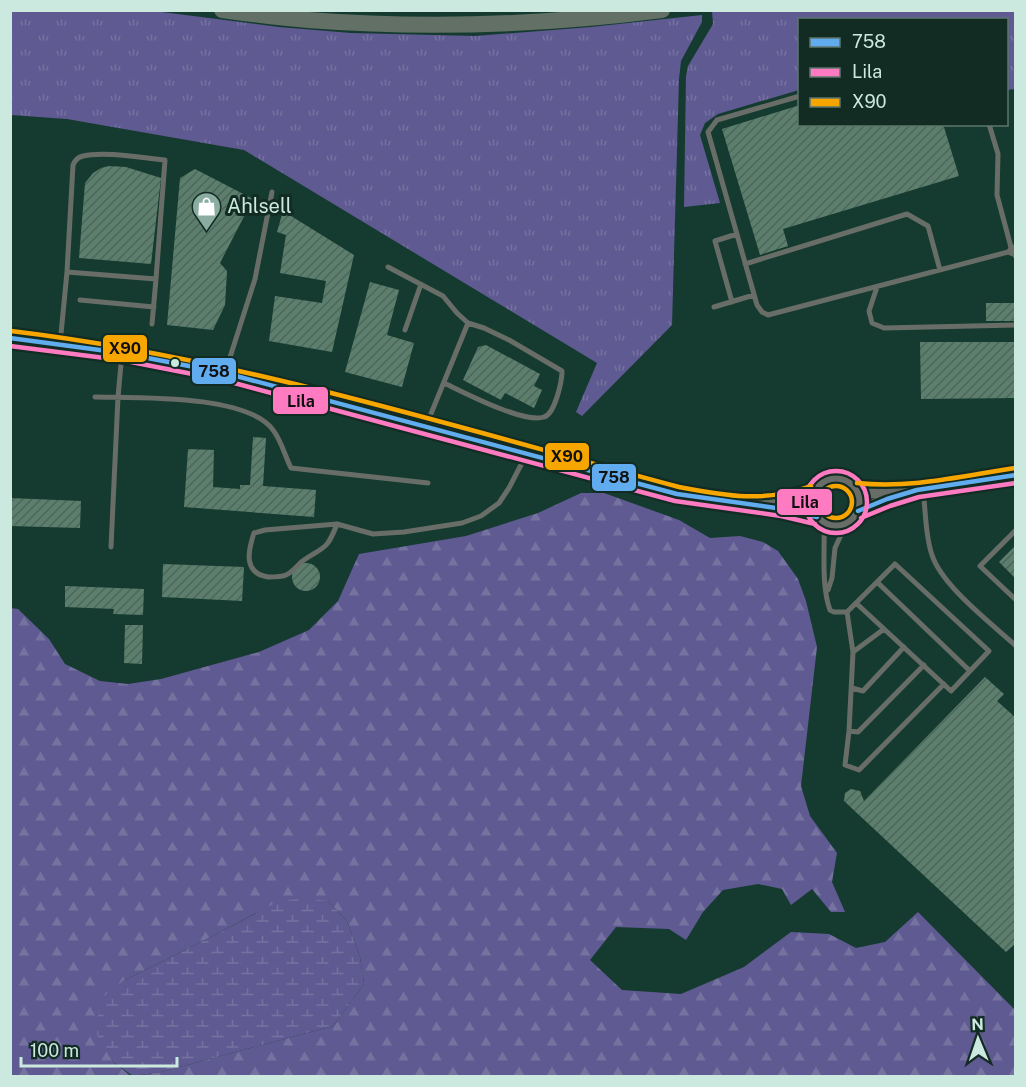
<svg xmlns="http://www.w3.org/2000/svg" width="1026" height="1087" font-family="'Public Sans',sans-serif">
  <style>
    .grass { fill: url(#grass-tufts) }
    .forest { fill: url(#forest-firs) }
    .wetland { fill: url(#wetland-marsh) }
    .building { fill: url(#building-hatch) }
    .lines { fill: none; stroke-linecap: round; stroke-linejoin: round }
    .service { stroke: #686e67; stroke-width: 5 }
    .minor { stroke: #686e67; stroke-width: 10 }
    .tertiary { stroke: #686e67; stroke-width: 12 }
    .trunk { stroke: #627065; stroke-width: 16 }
    .bus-1-casing { stroke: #122b23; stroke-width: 9 }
    .bus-2-casing { stroke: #122b23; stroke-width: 9 }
    .bus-3-casing { stroke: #122b23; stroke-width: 9 }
    .bus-1 { stroke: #60acee; stroke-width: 4.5 }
    .bus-2 { stroke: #fe7ac1; stroke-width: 4.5 }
    .bus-3 { stroke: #f7a600; stroke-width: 4.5 }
    .bus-dot { fill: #cbe9de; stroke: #122b23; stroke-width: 2 }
    .labels { text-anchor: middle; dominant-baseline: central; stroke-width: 6; stroke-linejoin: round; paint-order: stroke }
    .poi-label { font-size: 20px; fill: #cbe9de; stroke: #122b23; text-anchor: start }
    .line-badge { stroke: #122b23; stroke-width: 2 }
    .pale-badge-label { font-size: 16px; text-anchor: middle; font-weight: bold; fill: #111 }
  </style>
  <defs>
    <pattern id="grass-tufts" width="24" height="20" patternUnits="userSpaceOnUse" patternTransform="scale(1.5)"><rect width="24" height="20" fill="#5f5a91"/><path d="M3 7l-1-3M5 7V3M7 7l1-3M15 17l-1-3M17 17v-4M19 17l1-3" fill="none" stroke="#7572a0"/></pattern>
    <pattern id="forest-firs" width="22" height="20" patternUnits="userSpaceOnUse" patternTransform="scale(1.5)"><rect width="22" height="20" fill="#5f5a91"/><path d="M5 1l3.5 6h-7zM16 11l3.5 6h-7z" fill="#7572a0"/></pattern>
    <pattern id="wetland-marsh" width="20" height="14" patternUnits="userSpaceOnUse" patternTransform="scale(1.5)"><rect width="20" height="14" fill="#5f5a91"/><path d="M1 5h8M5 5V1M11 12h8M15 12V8" fill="none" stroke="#7572a0"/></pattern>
    <pattern id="building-hatch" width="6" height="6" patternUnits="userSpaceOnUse" patternTransform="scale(1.5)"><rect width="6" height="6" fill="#5c7e6d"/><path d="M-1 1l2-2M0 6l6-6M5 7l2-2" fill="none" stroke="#4e655a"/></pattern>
  </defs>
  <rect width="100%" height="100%" fill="#153b31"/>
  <path class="grass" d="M146,10l133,17 72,6 124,3 116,-9 111,-12v7l-21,39 -2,18 -7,246 -90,91 -6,-4 21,-49 -353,-213 -177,-31 -56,-4v-104z
    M712,11h303v78l-8,1 -1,-70h-206l-1,70 -81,24 -13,9 -5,12 20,68 -36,4 2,-131 2,-10 25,-42z"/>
  <path class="forest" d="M581,493h23l75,27 31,18 30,-2 23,6 15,9 20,28 8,22 11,46 -16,139 9,30 27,37 -5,29 13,30h-14l-19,-23 -21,16 -9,-16 -24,-5 -35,6 -20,22 -17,28 -17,-11 -53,-2 -26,33 32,30 59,4 63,-27 47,-35 38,2 27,14 29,-6 33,-30 97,98v66h-882l28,-4 172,-46 31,-42 -4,-27 -13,-36 -19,-20 -72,12 -45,24 -88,44 -11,80 19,15h-120l-1,-468 8,1 31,30 16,25 35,17 28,3 33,-5 98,-27 50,-22 29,-29 21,-47 107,-18 72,-23z"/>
  <path class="wetland" d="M304,898l24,3 19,20 13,36 4,27 -31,42 -172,46 -28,4 -21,-15 -15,-26 2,-35 24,-19 88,-44 66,-35z"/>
  <path class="building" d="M800,105v19h143l16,52 -176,53 5,17 -28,9 -38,-126z
    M109,166l17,1 35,11 -10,86 -72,-6 6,-75 8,-10 8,-5z
    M195,169l58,30 -33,64 7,8 -2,34 -12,25 -46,-5 13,-147z
    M283,211l71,44 -22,97 -63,-11 6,-45 47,7 4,-22 -46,-8 6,-38 -9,-3z
    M370,282l29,8 -12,45 27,8 -12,44 -57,-15z
    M986,303h30v18h-30z
    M920,342h96v56l-95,1z
    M486,345l54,29 -6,12 8,4 -8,18 -29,-15 -4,7 -38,-20 15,-33z
    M253,437l13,1 -3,48 53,4 -2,27 -130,-10 4,-58 26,1 -1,37 27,2v-4h10z
    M10,498l71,3 -1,27 -70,-2z
    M1016,545v34l-17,-17z
    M292 577a14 14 0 1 1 28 0a14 14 0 1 1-28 0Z
    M163,564l81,3 -2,34 -80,-4z
    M65,586l79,3 -1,26 -30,-1 1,-5 -49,-2z
    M125,625h18l-1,39 -18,-1z
    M985,677l19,17 -7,7 19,17v225l-10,9 -162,-151 1,-8 6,-4 9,2 4,10z"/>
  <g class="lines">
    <path class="service" d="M800,96l-83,24 -9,12 49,173 5,7 6,3 244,-64
      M989,124l9,30 -1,41 15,56 4,6
      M745,264l162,-50 21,12 12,44
      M388,267l55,29 14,17 11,10 16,5 25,12 53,31c0,10 -7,43 -18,46 -20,7 -81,-25 -100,-34
      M877,287l-8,24 3,12 12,5 132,-3
      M80,300l74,7
      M732,302l-17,-61 22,-7
      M714,307l40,-12
      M152,324l4,-45
      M405,330l16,-46
      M60,344l7,-72 6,-107c2,-5 5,-8 10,-9 21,-5 60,2 82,4l-9,119 -89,-7
      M225,373l30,-94 17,-87
      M95,397c41,1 152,-3 178,33 8,10 12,26 18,38l137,15
      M426,426l42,-103
      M923,491c3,21 2,44 9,64 10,31 60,69 84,91
      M824,523c1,26 -3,63 6,87l4,2h13l48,-48 94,87 -38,40 -95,-88
      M337,524c-10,26 -12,22 -33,36 -6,4 -11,12 -18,15 -4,2 -13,2 -18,2 -25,-4 -20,-26 -14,-44l11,-3 72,-6 36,10 31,-2 58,-9 19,-7 18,-13 10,-15 17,-33
      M1016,530l-36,36 36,34
      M111,547l7,-150 4,-44
      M877,582l93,89
      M828,590l4,-12 3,-30 11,-24
      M847,612l6,40 -4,79 -4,34 14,5 85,-86
      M853,652l31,-23
      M852,688l11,3 41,-44
      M849,731l9,1 66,-67"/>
    <path class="minor" d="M1012,251l4,-2"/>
    <path class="tertiary" d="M10,338l112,15 103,20 72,18 380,103c47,9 95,9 140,23
      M812 502a24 24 0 1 1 48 0a24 24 0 1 1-48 0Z
      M856,490c47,9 113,-8 160,-15
      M772,505l28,-6 14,-6
      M858,511l40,-15"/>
    <path class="trunk" d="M222,10c29,4 57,8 86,10 118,9 237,5 354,-10"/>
    <defs>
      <path id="bus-1" d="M10,338l112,15 103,20 452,121 106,15 34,8
        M858,511l29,-12 30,-9 99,-15"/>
      <path id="bus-2" d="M10,346l111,14 102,20 452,121 106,15 34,8
        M805 502a31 31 0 1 1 62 0a31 31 0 1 1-62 0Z
        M861,518l29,-12 29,-9 97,-14"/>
      <path id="bus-3" d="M11,331c227,27 447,97 668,156 47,9 85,16 132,-1
        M857,483c53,6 105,-7 158,-15
        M820 502a16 16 0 1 1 32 0a16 16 0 1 1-32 0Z"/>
    </defs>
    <use href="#bus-1" class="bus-1-casing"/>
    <use href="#bus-2" class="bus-2-casing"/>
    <use href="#bus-3" class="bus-3-casing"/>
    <use href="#bus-1" class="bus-1"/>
    <use href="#bus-2" class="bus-2"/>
    <use href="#bus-3" class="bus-3"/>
  </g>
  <defs>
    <symbol id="shop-pin" viewBox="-11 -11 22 30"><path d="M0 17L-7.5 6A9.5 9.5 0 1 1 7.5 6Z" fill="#8baca1" stroke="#122b23"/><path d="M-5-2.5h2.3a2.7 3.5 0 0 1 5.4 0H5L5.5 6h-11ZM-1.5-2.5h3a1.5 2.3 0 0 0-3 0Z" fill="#fff"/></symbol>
  </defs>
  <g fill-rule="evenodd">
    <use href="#shop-pin" x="190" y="190" width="33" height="45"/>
  </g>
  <circle class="bus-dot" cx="175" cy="363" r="5"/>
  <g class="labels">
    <g class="poi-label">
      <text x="227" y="206">Ahlsell</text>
    </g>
  </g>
  <g class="line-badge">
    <rect x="102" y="334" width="46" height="29" rx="6" fill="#f7a600"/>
    <rect x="191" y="357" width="46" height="28" rx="6" fill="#60acee"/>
    <rect x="272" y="386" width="57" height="29" rx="6" fill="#fe7ac1"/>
    <rect x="544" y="442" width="46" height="29" rx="6" fill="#f7a600"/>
    <rect x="591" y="463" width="46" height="29" rx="6" fill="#60acee"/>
    <rect x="776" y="488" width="57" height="28" rx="6" fill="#fe7ac1"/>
  </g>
  <g class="pale-badge-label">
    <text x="125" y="354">X90</text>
    <text x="214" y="377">758</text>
    <text x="301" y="407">Lila</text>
    <text x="567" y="462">X90</text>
    <text x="614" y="483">758</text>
    <text x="805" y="508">Lila</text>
  </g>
  <rect width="1026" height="1087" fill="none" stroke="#cbe9de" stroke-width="24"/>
  <rect x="798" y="18" width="210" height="108" fill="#122b23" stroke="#5c776e" stroke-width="1.5"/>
  <rect x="810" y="38" width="30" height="9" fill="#60acee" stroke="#5c776e" stroke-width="1.5"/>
  <text x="852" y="48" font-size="18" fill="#cbe9de">758</text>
  <rect x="810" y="68" width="30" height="9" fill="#fe7ac1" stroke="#5c776e" stroke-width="1.5"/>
  <text x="852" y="78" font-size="18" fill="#cbe9de">Lila</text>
  <rect x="810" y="98" width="30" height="9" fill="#f7a600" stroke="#5c776e" stroke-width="1.5"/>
  <text x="852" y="108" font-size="18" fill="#cbe9de">X90</text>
  <g transform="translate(978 1039) rotate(358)" stroke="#122b23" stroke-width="4.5" paint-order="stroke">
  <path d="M0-4.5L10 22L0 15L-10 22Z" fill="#cbe9de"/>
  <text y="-9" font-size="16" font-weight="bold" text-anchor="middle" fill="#cbe9de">N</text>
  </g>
  <path d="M21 1057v9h156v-9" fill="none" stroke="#cbe9de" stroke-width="3"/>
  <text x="30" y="1057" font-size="18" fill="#cbe9de" stroke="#122b23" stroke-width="4.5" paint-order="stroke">100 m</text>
</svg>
